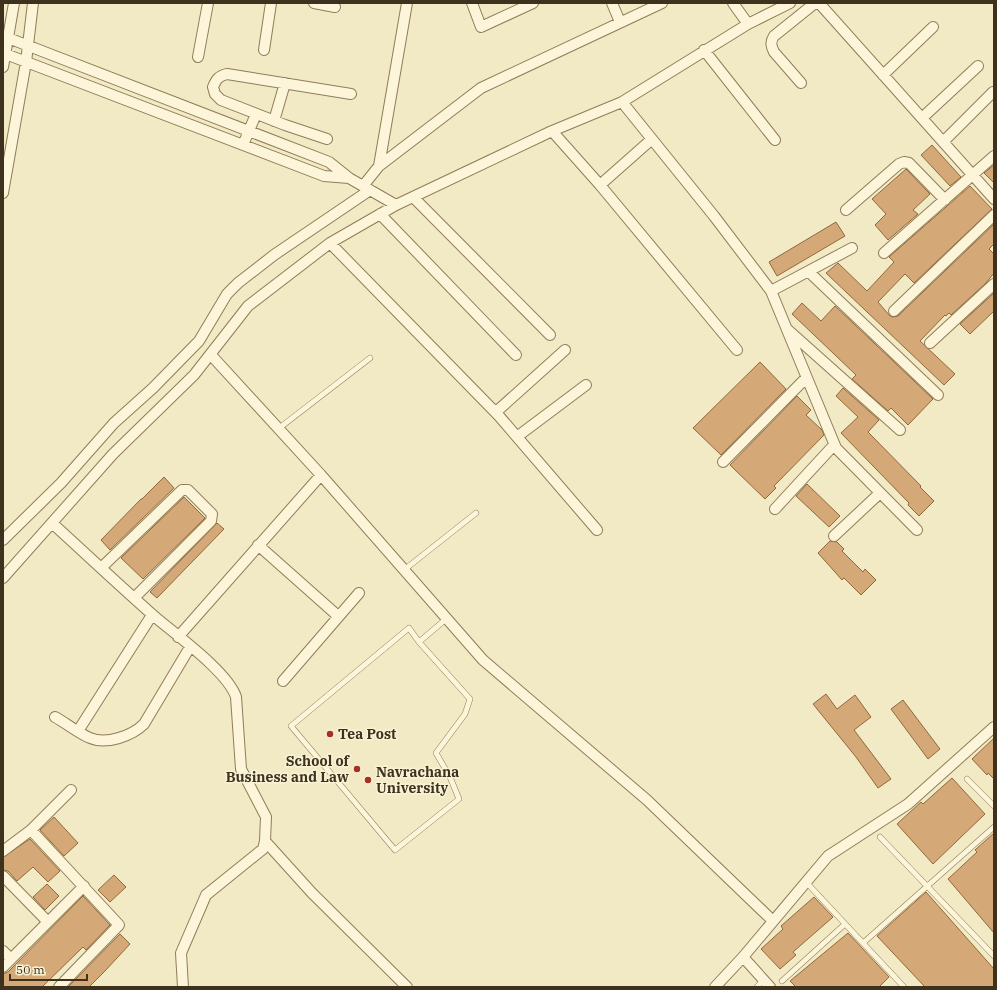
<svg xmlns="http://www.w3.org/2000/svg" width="997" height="990" font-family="'IBM Plex Serif',serif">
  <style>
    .building { fill: #d4a877; stroke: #91683c }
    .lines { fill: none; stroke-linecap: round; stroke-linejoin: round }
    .lane-casing { stroke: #907c59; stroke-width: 6 }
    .street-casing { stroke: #907c59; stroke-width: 12 }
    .lane { stroke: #fcf5d9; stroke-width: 5 }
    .street { stroke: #fcf5d9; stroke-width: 10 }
    .poi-dot { fill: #a53123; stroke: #f9f3d5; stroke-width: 1.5 }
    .labels { text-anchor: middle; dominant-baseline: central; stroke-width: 3; stroke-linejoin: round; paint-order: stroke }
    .poi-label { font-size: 14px; font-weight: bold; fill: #3e311e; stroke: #f9f3d5; text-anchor: start }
  </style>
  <rect width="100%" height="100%" fill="#f2eac5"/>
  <path class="building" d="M932,145l29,32 -11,9 -29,-31z
    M994,165v18l-10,-10z
    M906,169l24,25 -17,16 5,4 -30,26 -13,-15 11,-11 -14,-15z
    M970,186l22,23 -78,74 -9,-9 -27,28 12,14 3,1 5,-1 96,-92v20l-5,5 5,5v19l-8,10 -35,32 -2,-2 -3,3 -1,-1 -25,26 35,33 -11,11 -118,-112 12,-10 29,28 27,-29 -5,-5z
    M836,222l9,14 -68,40 -8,-14z
    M994,293v18l-24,23 -10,-10z
    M802,303l19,18 14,-15 98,93 -25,26 -17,-17 -3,3 -36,-32 4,-4 -64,-61z
    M760,362l26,27 -65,66 -28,-27z
    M843,388l36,32 -11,12 53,54 -1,1 14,14 -15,15 -11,-11 1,-2 -68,-70 17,-16 -22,-21z
    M797,396l14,14 -5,5 16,15 2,5 -50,51 2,2 -11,11 -35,-34z
    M164,477l10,11 -64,62 -9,-10 40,-41h1z
    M807,484l33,32 -11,11 -33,-31z
    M184,497l21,21 -62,61 -22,-21z
    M217,523l7,6 -67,69 -7,-6z
    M830,541l7,1 7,7 -2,2 21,21 2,-3 11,11 -15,15 -17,-17 -2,2 -24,-27z
    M826,694l11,15 18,-14 16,22 -17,13 37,49 -13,9 -22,-31 -43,-53z
    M903,700l37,49 -12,10 -37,-50z
    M994,738v41l-6,-6 -1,2 -15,-16z
    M952,778l33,36 -52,50 -36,-40 24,-22 2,2z
    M54,817l24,26 -14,13 -24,-26z
    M994,833v100l-46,-54 29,-27 -2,-2z
    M30,839l30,32 -12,11 -15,-15 -16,14 -9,-10 -5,-1v-13z
    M114,875l12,12 -16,15 -12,-12z
    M47,884l12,12 -14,14 -12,-13z
    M926,892l68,77v18h-69l-48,-51z
    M83,896l27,29 -24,25 -3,-3 -41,40h-39v-13l5,-2z
    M814,897l19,20 -40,35 3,3 -16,14 -19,-20 22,-20 -2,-3z
    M848,933l41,44 -10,10h-83l-6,-6z
    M120,934l10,10 -26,28 -15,15h-21z"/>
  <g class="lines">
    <defs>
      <path id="lane" d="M278,429l92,-71
        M404,570l72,-57
        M419,642l-10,-14 -118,98 104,124 64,-51 -9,-22 -14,-24 29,-39 5,-15 -51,-57 27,-23
        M967,779l27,27
        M880,837l114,119
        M806,882l98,105
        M863,943l131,-116
        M782,981l63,-57
        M757,987l6,-7"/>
      <path id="street" d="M314,3l21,4
        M472,3l9,24 52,-24
        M612,3l8,19
        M733,3l15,21
        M819,3l175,196
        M3,36l326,126 20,16 47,27
        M264,50l7,-47
        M704,50l71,90
        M3,53l321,123 25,2
        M198,57l10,-54
        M3,67l11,-64
        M883,75l50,-48
        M801,83l-27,-31c-3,-6 -4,-10 0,-16l41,-33
        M622,102l92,114 57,75 65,157 81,82
        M922,118l56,-52
        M274,121l11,-38
        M552,131l48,54 137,165
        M327,139l-42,-14 -64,-25 -6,-6 -2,-7c3,-7 5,-11 14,-13l124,20
        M943,142l50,-50
        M243,145l13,-31
        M379,166l28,-163
        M600,185l52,-46
        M363,186l16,-20 102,-78 181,-85
        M3,193l23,-131 7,-59
        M413,197l137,138
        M846,210l53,-46 5,-2 5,1 36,37
        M380,214l136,141
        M330,243l169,173 98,114
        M884,253l110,-97
        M809,272l129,123
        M771,291l81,-43
        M894,311l100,-96
        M788,330l112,100
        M930,343l64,-59
        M211,355l110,120 162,185 164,140 126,121
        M496,412l69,-62
        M518,436l68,-51
        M723,462l83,-84
        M775,509l59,-64
        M52,523c34,31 68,63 102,93 22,19 74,56 82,81l5,72 25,48 -1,24 -2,8 -57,46 -25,58 2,34
        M834,536l46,-43
        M3,540l58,-57 53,-60 39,-35 46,-47 28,-47 11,-11 36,-28 96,-65
        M258,545l80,71
        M101,568l81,-78h6l24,24 -1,7 -77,77
        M3,578l110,-124 81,-79 54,-69 82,-63 66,-38 156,-74 70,-29 126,-78 42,-21
        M178,637l143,-162
        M283,681l76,-88
        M55,717c11,6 23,16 35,21 16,7 42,-2 54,-14l46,-77
        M78,731l74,-116
        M31,830l88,95 -60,62
        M265,841l47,52 95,94
        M3,851l28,-21 40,-40
        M3,876l45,46
        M3,951l8,8
        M743,957l27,30
        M3,967l81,-81
        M715,987l28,-30 85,-101 80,-52 86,-77"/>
    </defs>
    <use href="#lane" class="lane-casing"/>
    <use href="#street" class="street-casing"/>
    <use href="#lane" class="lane"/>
    <use href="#street" class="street"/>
  </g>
  <g class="poi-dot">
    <circle cx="330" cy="734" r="4"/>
    <circle cx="357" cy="769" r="4"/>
    <circle cx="368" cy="780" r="4"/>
  </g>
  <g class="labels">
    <g class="poi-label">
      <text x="338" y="734">Tea Post</text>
      <text x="349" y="761" text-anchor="end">School of<tspan x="349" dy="16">Business and Law</tspan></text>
      <text x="376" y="772">Navrachana<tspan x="376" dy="16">University</tspan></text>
    </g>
  </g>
  <rect width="997" height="990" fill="none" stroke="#3e311e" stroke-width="8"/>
  <path d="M10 974v6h77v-6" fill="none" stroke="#3e311e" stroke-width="2"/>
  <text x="16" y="974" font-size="12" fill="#3e311e" stroke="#f9f3d5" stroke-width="3" paint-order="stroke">50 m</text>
</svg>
